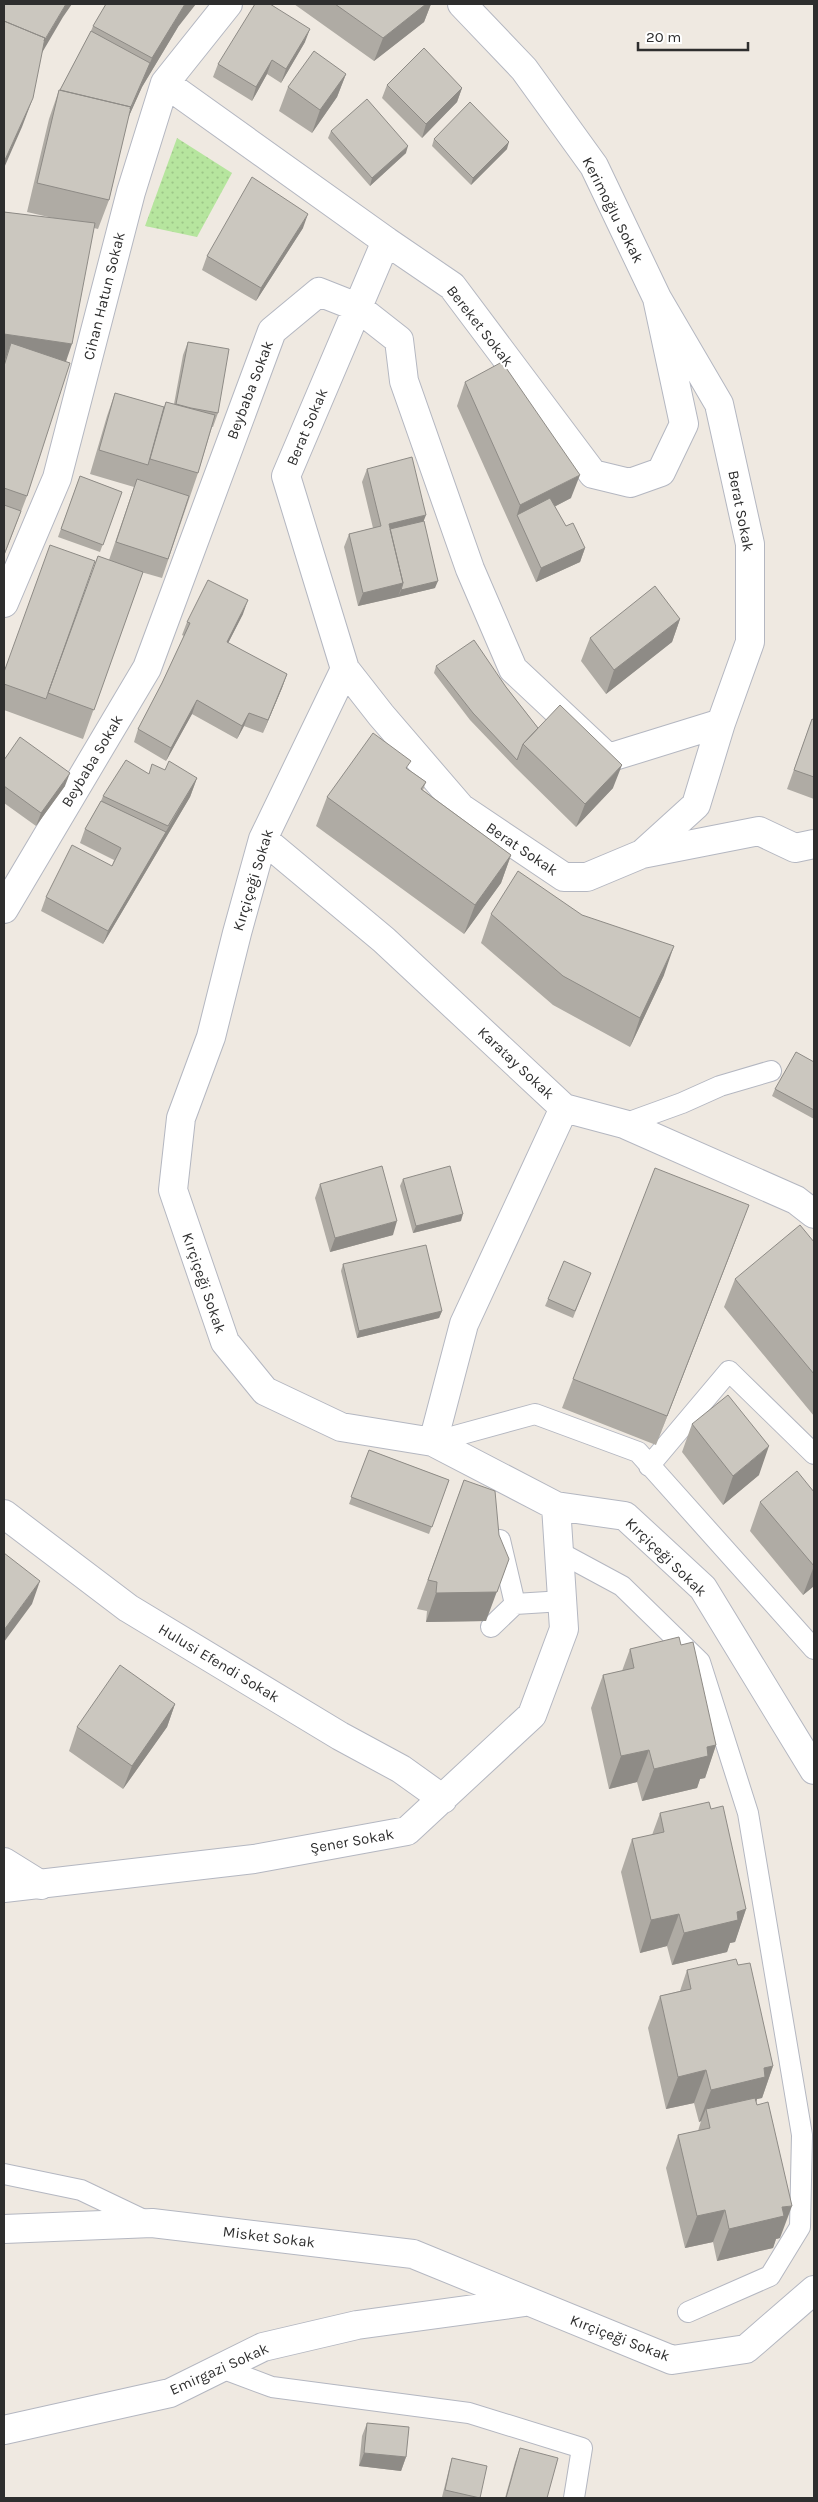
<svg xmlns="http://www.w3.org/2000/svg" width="818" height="2502" font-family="Karla,sans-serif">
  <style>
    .grass { fill: url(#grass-dots) }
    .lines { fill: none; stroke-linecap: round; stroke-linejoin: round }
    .lane-casing { stroke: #b4b7c1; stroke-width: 22 }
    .street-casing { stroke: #b4b7c1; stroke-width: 30 }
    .lane { stroke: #fff; stroke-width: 20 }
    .street { stroke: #fff; stroke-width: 28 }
    .wall { fill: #afaba4 }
    .shaded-wall { fill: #8e8b86 }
    .building { fill: #cbc7bf; stroke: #8e8b86 }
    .labels { text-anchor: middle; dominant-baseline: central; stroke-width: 4; stroke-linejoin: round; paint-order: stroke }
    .street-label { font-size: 15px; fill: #2e2e2e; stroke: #fff }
  </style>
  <defs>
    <pattern id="grass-dots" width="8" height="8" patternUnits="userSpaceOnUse" patternTransform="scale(1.25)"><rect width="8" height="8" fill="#b6e59e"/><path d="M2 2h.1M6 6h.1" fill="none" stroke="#9dc588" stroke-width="1.8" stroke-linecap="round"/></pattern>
  </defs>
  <rect width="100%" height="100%" fill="#efe9e1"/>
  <path class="grass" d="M177,138l55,35 -35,64 -52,-11z"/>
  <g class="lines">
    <defs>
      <path id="lane" d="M624,1124l58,-21 38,-17 51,-15
        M433,1442l102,-28 103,38 176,197
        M649,1466l80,-95 85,83
        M500,1540l15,64 48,-3
        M559,1552l63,34 78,76 48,151 54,322 -2,92 -30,49 -82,36
        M491,1627l24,-23
        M4,2174l77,16 67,32
        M221,2368l51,19 197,26 113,35 -8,50"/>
      <path id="street" d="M165,83l221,158 66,45 141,188 37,9 31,-11 23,-48 -27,-126 -63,-132 -70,-97 -62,-65
        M386,241l-100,235 59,193 36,46 80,93 103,69h23l55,-23 54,-49 25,-82 29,-81v-98l-31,-140 -62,-106
        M4,603l53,-125 74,-286 34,-109 63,-79
        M345,669l-82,170 -26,94 -26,104 -30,81 -8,72 52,152 40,49 76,36 92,15 123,64 69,10 78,72 111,182
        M263,839l121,101 180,168 60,16 172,76 18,14
        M642,854l117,-23 36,17 19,-4
        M4,909l143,-241 125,-337 47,-39 38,15 42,33 5,41 66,188 43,100 95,89 113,-35
        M433,1442l31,-118 100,-216
        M4,1514l124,94 212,128 61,33 42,30
        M4,1862l37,23
        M4,1888l250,-29 153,-28 125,-116 32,-86 -8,-123
        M4,2229l148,-6 261,31 259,106 74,-11 68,-59
        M4,2430l166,-37 93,-46 94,-22 168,-23"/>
    </defs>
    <use href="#lane" class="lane-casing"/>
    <use href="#street" class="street-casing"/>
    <use href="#lane" class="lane"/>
    <use href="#street" class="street"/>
  </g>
  <path class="wall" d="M294,4h137l-7,18 -50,39z
    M93,26l85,1 -36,60 -14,31 -19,82 -11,29 -4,-1 -28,133 -39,135 -23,60v-344l49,6 -26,-6 22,-93 10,-29h1l31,-59z
    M305,42l-24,41 -14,-9 -15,27 -39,-24 5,-13z
    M346,74l-9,23 -25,36 -33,-22 9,-24z
    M387,85l75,3 -5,14 -35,36 -40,-40z
    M331,131l75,22 -36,33 -42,-48z
    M434,139l73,10 -36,36 -39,-39z
    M303,228l-47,73 -54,-31 5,-14z
    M188,342l30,71 -5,14h-1l-14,46 -36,105 -21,-6h2l-60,167 -79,-29v-38l42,27 52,-143 11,4 25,-73 -44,-13 17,-58 8,-23 49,14 2,-5 8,2 9,-49z
    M465,382l106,116 -17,9 12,19 19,22 -5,14 -44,20 -79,-176z
    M367,469l57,52 11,67 -77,18 -14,-59 5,-13 24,-6 -11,-46z
    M80,476l42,16 -22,60 -42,-15z
    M243,614l-15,29 59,31 -5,14 -19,45 -19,-7 -7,13 -45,-25 -26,47 -32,-19 4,-13 24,-46 22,-47 -2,-1 5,-13z
    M680,619l-8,23 -66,52 -25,-33 9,-23z
    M436,666l70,21 32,41 75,60 -37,39 -61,-60 -45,-47 -36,-47z
    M812,719l2,1v79l-27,-10z
    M4,760l61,26 -29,40 -32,-23z
    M408,769l18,13 -3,8 88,65 -10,28 -37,51 -148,-108 11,-29z
    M165,770l32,8 -7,19 -87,147 -62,-33 5,-14 66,-31 2,-6 -34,-17 5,-14 16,-28 2,-5 46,-22z
    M491,914l91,1 82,60 -34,72 -77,-42 -72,-62z
    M814,1062v57l-42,-23 3,-7z
    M403,1179l58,42 -48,12 -13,-47z
    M320,1184l73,51 -63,17 -15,-54z
    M738,1234l-82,211 -94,-37 11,-29z
    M814,1242v174l-90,-109 11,-28z
    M343,1264l99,47 -3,7 -82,20 -16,-67z
    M588,1280l-15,38 -28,-12 3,-7z
    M692,1424l67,51 -36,30 -41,-53z
    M369,1450l80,30 -20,54 -80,-30z
    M464,1480l22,141 -60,1 1,-11 -10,-2z
    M814,1492v94l-11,9 -53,-64 10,-29z
    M681,1645l35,100 -11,33 -5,1 -3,9 -55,13 -5,-19 -28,7 -18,-81 12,-33 19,-4 8,-22z
    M175,1704l-8,23 -44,62 -54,-38 8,-24z
    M660,1813l86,96 -11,33 -5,1 -3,9 -55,13 -5,-19 -27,7 -19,-81 11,-33 20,-4z
    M738,1965l35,101 -11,32 -5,1 -1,4 24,135 -4,1 -3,9 -56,13 -4,-19 -28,6 -19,-80 12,-33 20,-4 3,-10 -2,1 -5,-19 -28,6 -18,-81 12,-32 20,-5 7,-21z
    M367,2423l39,34 -5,14 -42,-5 3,-30z
    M520,2448l27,50h-42l10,-36z
    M452,2458l28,40h-34l-4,-1 8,-32z"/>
  <path class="shaded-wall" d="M66,4h6l-9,13 -27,46 7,-20z
    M185,4h11l-18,23 -36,60 -22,49 9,-23 23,-55z
    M426,4h5l-7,18 -50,39 9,-23z
    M310,29l-5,13 -24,41 5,-14z
    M272,60l-5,14 -15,27 4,-14z
    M346,74l-9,23 -25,36 8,-23z
    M462,88l-5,14 -35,36 4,-14z
    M33,98l-11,29 -18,41v-6z
    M509,142l-2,7 -36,36 2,-7z
    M408,146l-2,7 -36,33 2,-8z
    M308,214l-5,14 -47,73 5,-13z
    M4,334l68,10 -10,29 -51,-30 -7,20z
    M580,475l-9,23 -50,26 -4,-9 3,-10z
    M426,515l-5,13 -33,8 1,-12z
    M585,548l-5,14 -44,20 5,-14z
    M438,581l-3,7 -37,9 3,-7z
    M403,583l-5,14 -40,9 5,-13z
    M248,600l-5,14 -21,41 5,-13z
    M680,619l-8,23 -66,52 8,-24z
    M287,674l-5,14 -19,45 5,-13z
    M197,700l-5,14 -26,47 5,-13z
    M249,713l-5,13 -7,13 5,-13z
    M622,765l-9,23 -37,39 9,-23z
    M70,773l-5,13 -29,40 5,-13z
    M197,778l-7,19 -87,147 5,-13z
    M511,855l-10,28 -37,51 11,-29z
    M674,946l-10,29 -34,72 10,-29z
    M749,1205l-11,29 -82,211 11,-29z
    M463,1214l-2,7 -48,12 3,-7z
    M397,1221l-4,14 -63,17 5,-14z
    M442,1311l-3,7 -82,20 2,-7z
    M769,1446l-10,29 -36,30 10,-29z
    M509,1559l-23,62 -60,1 10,-29z
    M814,1566v20l-11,9z
    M40,1581l-8,23 -28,38v-12z
    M175,1704l-8,23 -44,62 9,-23z
    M716,1745l-11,33 -5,1 -3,9 -55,13 12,-32 53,-22z
    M649,1750l-12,32 -28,7 12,-33z
    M746,1909l-11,33 -5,1 -3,9 -55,13 12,-32 53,-21z
    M679,1914l-12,32 -27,7 11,-33z
    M773,2066l-11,32 -5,1 -3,10h-48l-5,12 -2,1 12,-32 53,-22z
    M706,2070l-12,33 -28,6 12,-32z
    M792,2206l-12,32 -4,1 -3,9 -56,13 12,-32 53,-22z
    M725,2210l-12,32 -28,6 12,-32z
    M364,2453l42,4 -5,14 -42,-5z"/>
  <path class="building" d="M4,4h62l-22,37 1,-3 -41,-17z
    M106,4h79l-33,54 -59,-32z
    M255,4h15l40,25 -24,40 -14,-9 -16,27 -38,-23z
    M335,4h91l-43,34z
    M4,21l41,17 -12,60 -29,64z
    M91,31l59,32 -20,46 1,-2 -71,-17z
    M424,48l38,40 -36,36 -39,-39z
    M314,51l32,23 -26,36 -32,-23z
    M59,90l72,17 -22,93 -72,-17z
    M367,99l41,47 -36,32 -41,-47z
    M470,102l39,40 -36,36 -39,-39z
    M252,177l56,37 -47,74 -54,-32z
    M4,212l91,11 -23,121 -68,-10z
    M188,342l41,7 -11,64 -27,-5 -15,-4z
    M11,343l59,20 -43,133 -23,-8v-122z
    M502,362l78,113 -60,30 -55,-123z
    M115,393l49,14 -16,58 -49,-15z
    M166,402l49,13 -17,58 -48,-14z
    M412,457l14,58 -37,9 14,59 -40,10 -14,-59 32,-8 -14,-57z
    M80,476l42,16 -19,53 -42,-16z
    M137,479l52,17 -21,63 -52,-17z
    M550,498l16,28 7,-3 12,25 -44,20 -24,-53z
    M4,505l17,6 -17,44z
    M424,521l14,60 -37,9 2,-7 -13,-54z
    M50,545l45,16 -49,138 -42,-15v-12z
    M98,556l45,16 -49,138 -46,-17z
    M208,580l40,20 -21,42 60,32 -19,46 -19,-7 -7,13 -45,-26 -26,48 -33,-19 24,-46 28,-60 -3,-1z
    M655,586l25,33 -66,51 -24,-32z
    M474,640l32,47 32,41 -15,16 -6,16 -44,-47 -37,-47z
    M560,705l62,60 -37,39 -62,-60z
    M812,719l2,1v57l-20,-7z
    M373,733l38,28 -5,7 20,14 -5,7 90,66 -36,50 -148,-108z
    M20,737l50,36 -29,40 -37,-27v-26z
    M126,760l23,14 3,-10 13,6 4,-9 28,17 -29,48 -65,-30z
    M101,801l65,31 -58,99 -62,-34 26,-52 40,21 9,-18 -36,-19z
    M518,871l64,44 92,31 -34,72 -77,-42 -72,-62z
    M796,1052l18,10v48l-39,-21z
    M382,1166l15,55 -62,17 -15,-54z
    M450,1166l13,48 -47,12 -13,-47z
    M655,1168l94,37 -82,211 -94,-37z
    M800,1225l14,17v132l-79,-95z
    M426,1245l16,66 -83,20 -16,-67z
    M564,1261l27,12 -16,38 -27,-12z
    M728,1395l41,51 -36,30 -41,-52z
    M369,1450l80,30 -17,47 -81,-30z
    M797,1471l17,21v74l-54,-64z
    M464,1480l31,11 4,44 10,24 -12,33 -61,1 1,-11 -9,-2z
    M4,1553l36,28 -36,49z
    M679,1637l2,8 12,-3 23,103 -9,2 1,9 -54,13 -5,-19 -28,6 -18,-81 31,-7 -4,-19z
    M120,1665l55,39 -43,62 -55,-39z
    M709,1802l2,7 12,-3 23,103 -9,3 1,8 -54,13 -5,-19 -28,6 -19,-81 32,-7 -4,-19z
    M736,1959l2,6 12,-2 23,103 -9,2 1,9 -54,13 -5,-20 -28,7 -18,-81 31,-7 -4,-19z
    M755,2098l2,7 11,-3 24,104 -10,1 2,9 -55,13 -4,-19 -28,6 -19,-81 32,-7 -4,-19z
    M367,2423l42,4 -3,30 -42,-4z
    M520,2448l38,10 -11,40h-41z
    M452,2458l35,8 -7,32 -35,-8z"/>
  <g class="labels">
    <g class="street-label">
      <text transform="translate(613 210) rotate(63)">Kerimoğlu Sokak</text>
      <text transform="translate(104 296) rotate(-76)">Cihan Hatun Sokak</text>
      <text transform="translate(480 326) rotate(52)">Bereket Sokak</text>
      <text transform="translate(250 390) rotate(-69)">Beybaba Sokak</text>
      <text transform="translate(307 427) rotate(-67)">Berat Sokak</text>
      <text transform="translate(741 511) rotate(79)">Berat Sokak</text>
      <text transform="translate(92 761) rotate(-59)">Beybaba Sokak</text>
      <text transform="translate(522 849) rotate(34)">Berat Sokak</text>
      <text transform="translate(253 880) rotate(-73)">Kırçiçeği Sokak</text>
      <text transform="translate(516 1063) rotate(43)">Karatay Sokak</text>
      <text transform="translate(204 1283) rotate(71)">Kırçiçeği Sokak</text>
      <text transform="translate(666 1557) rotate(44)">Kırçiçeği Sokak</text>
      <text transform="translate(219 1663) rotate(31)">Hulusi Efendi Sokak</text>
      <text transform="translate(352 1841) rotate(-10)">Şener Sokak</text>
      <text transform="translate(269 2237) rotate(7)">Misket Sokak</text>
      <text transform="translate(620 2338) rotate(21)">Kırçiçeği Sokak</text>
      <text transform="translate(219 2369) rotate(-24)">Emirgazi Sokak</text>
    </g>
  </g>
  <rect width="818" height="2502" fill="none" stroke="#2e2e2e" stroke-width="10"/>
  <path d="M638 42v8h110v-8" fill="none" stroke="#2e2e2e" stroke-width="2.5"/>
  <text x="646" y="42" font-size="15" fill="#2e2e2e" stroke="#ffffff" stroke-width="4" paint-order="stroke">20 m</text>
</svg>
